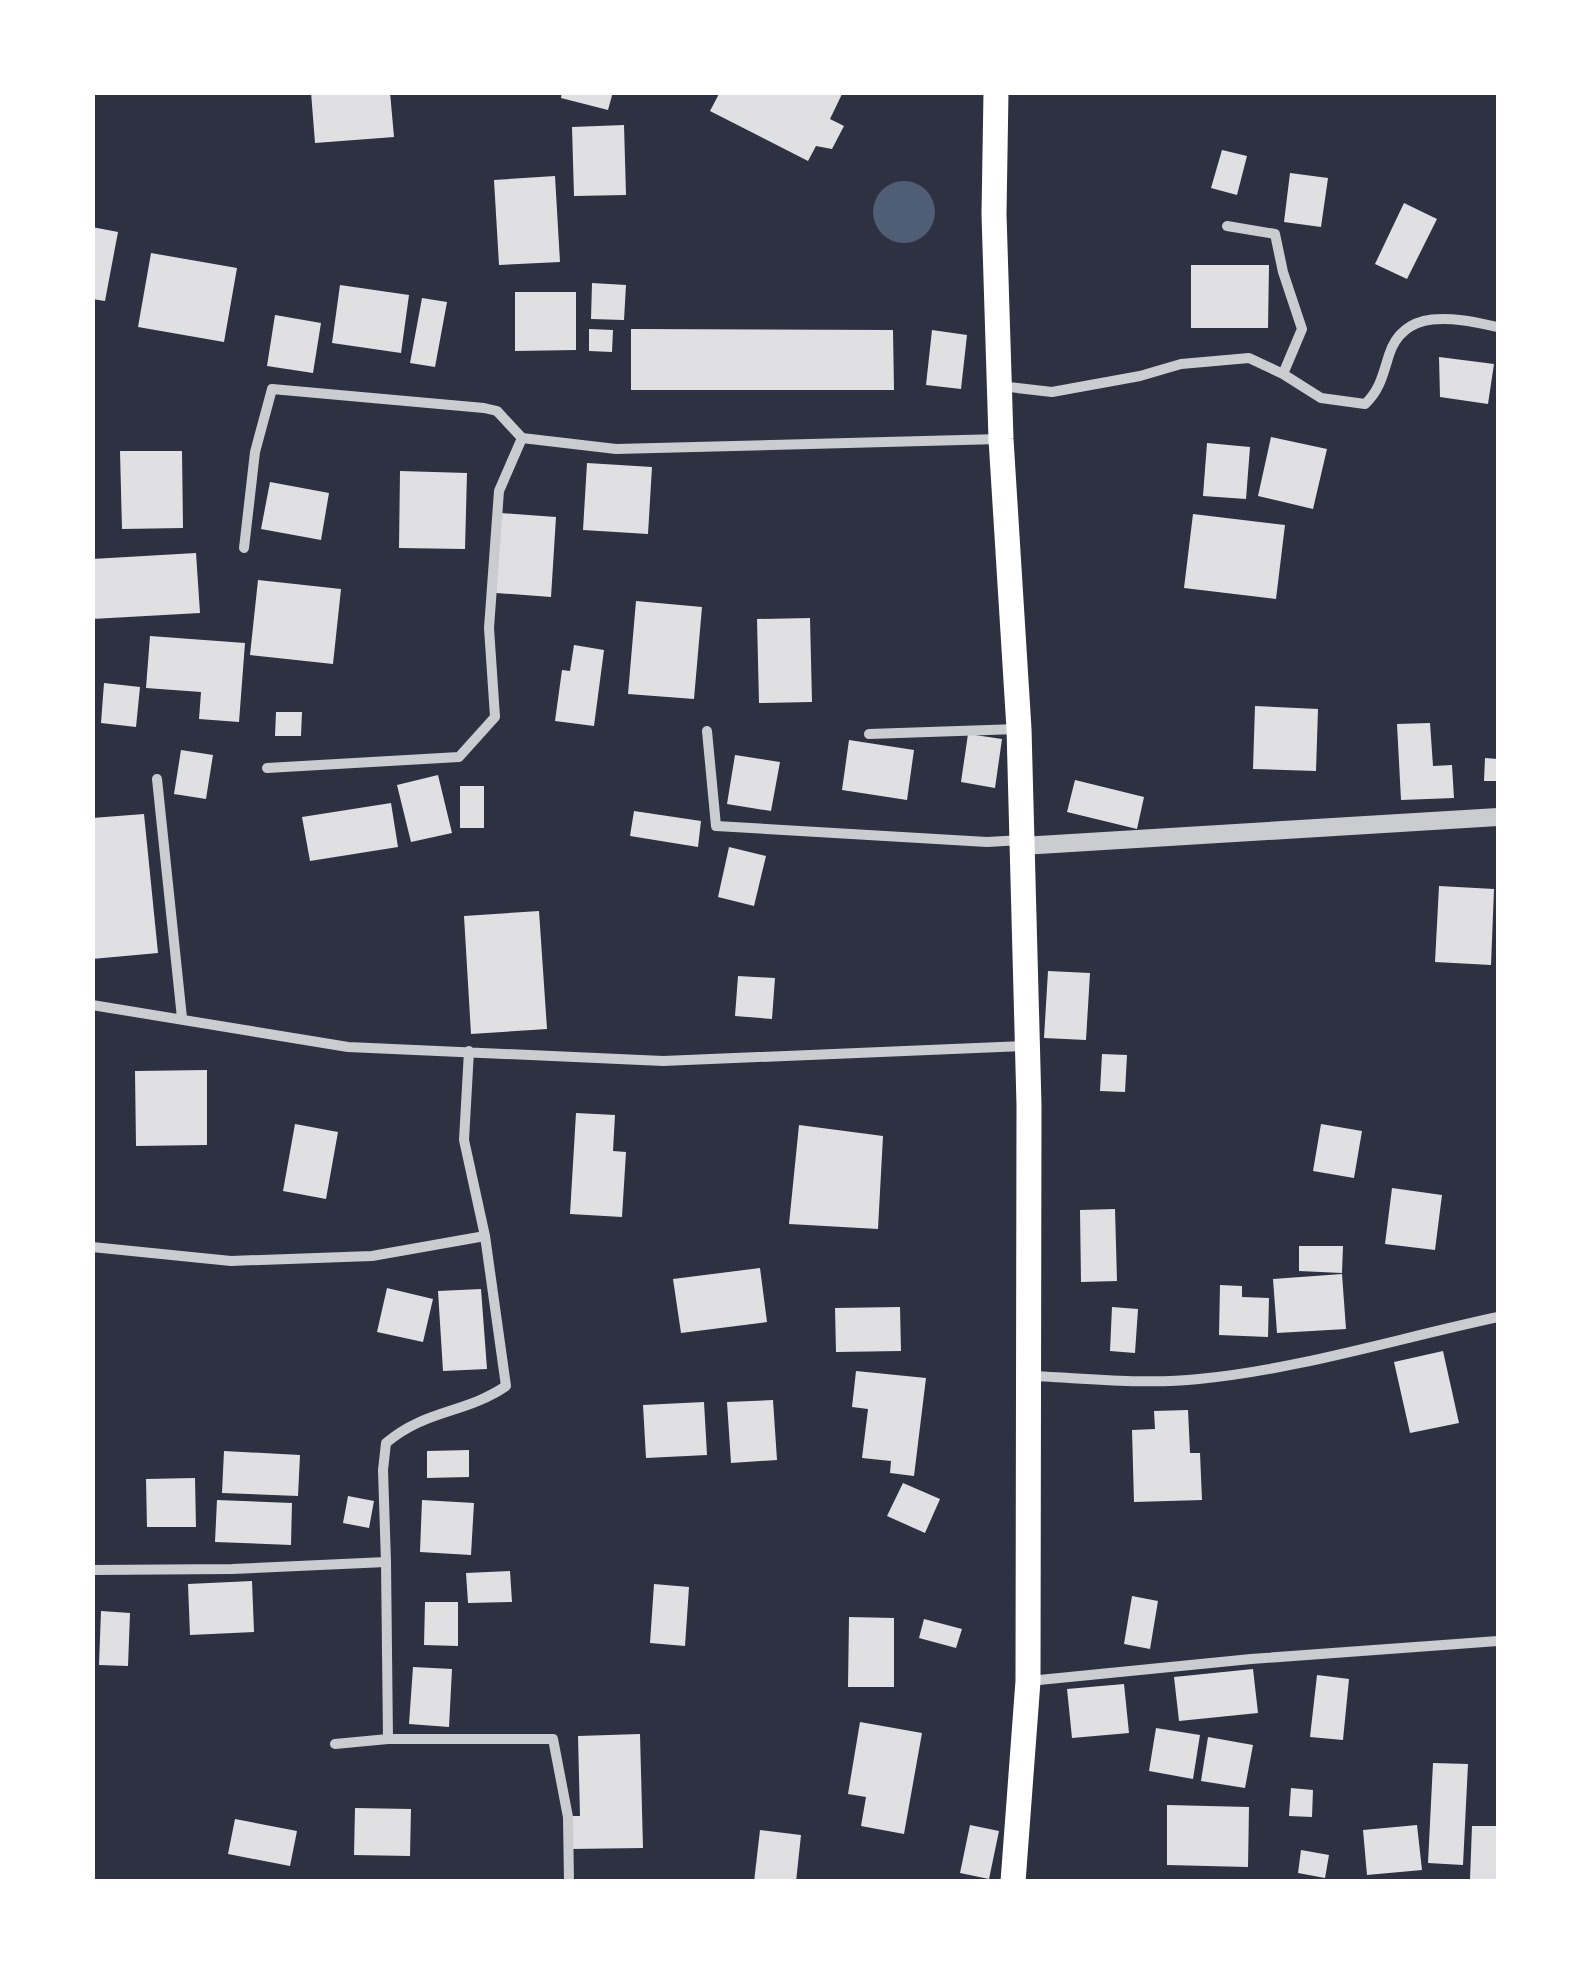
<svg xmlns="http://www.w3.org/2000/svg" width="1591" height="1974" font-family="'IBM Plex Sans',sans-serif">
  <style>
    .water { fill: #4f5d75 }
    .building { fill: #e0e0e3 }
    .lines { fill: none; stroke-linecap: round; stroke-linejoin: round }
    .minor { stroke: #caccd0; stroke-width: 10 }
    .tertiary { stroke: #caccd0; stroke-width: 18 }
    .primary { stroke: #fff; stroke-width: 25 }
  </style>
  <rect width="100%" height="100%" fill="#2d3142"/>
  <path class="water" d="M873 212a31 31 0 1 1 62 0a31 31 0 1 1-62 0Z"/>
  <path class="building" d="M311,92h79l4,45 -79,6z
    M562,92h51l-5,18 -47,-12z
    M720,92h123l-13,27 14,7 -12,23 -16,-3 -8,15 -98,-50z
    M624,125l2,70 -52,1 -2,-69z
    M1222,150l25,6 -10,39 -26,-7z
    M1290,173l38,5 -7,49 -37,-5z
    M555,176l5,86 -61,3 -5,-85z
    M1404,203l33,16 -30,60 -32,-15z
    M92,227l26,5 -13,69 -13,-2z
    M151,253l86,15 -13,74 -86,-15z
    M1191,265h78l-1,63h-77z
    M592,283l34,2 -2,35 -33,-1z
    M340,285l69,10 -8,58 -69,-10z
    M515,292h61v58l-61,1z
    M422,298l25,4 -12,65 -25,-4z
    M275,315l46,8 -8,50 -46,-7z
    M589,329l24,1 -1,22 -23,-1z
    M631,329l262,1 1,60h-263z
    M932,330l35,5 -6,54 -35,-4z
    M1439,357l55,7 -6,40 -48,-7z
    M1271,437l56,12 -14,60 -55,-13z
    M1207,443l43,4 -4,52 -43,-3z
    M120,451h62l1,77 -61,1z
    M587,463l65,4 -4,67 -65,-4z
    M400,471l67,2 -2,76 -66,-1z
    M270,482l59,11 -8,47 -60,-11z
    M501,513l55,4 -5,80 -55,-4z
    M1193,514l92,11 -9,74 -92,-11z
    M196,553l4,60 -108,6v-60z
    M258,580l83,9 -8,75 -83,-9z
    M636,601l66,6 -8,92 -66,-5z
    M810,618l2,84 -53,1 -2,-84z
    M150,636l95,7 -6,79 -40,-3 2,-27 -55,-4z
    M574,645l30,5 -10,76 -39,-5 7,-51 8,1z
    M104,683l36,4 -4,40 -35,-4z
    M1255,706l63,3 -2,62 -63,-2z
    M276,712h26l-1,24h-26z
    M1430,723l3,43 19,-1 2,33 -53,2 -4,-76z
    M968,734l34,5 -7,49 -34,-6z
    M849,740l65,10 -7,50 -65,-10z
    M181,750l32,5 -7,44 -32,-5z
    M735,755l45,7 -9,49 -44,-7z
    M1485,758l13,1v22h-14z
    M438,775l14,58 -41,9 -14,-57z
    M1075,780l69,17 -7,32 -70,-17z
    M460,786h24v42h-24z
    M391,803l7,44 -88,14 -8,-44z
    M634,811l67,10 -3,26 -68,-11z
    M144,814l14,139 -66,6v-141z
    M729,847l37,9 -12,50 -36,-9z
    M1439,886l55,3 -3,76 -56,-3z
    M539,911l8,118 -76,5 -7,-118z
    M1048,971l42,2 -4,67 -42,-2z
    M738,976l37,2 -3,41 -37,-3z
    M1102,1054l25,1 -2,37 -25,-1z
    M207,1070v75l-71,1 -1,-75z
    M576,1113l39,2 -2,36 13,1 -4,65 -52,-3z
    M295,1124l43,8 -12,67 -43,-8z
    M1321,1124l41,7 -8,47 -41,-7z
    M799,1125l84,11 -5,93 -89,-5z
    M1392,1188l50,7 -7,55 -50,-6z
    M1115,1209l2,72 -36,1 -1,-72z
    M1299,1246h44l-1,27 -43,-2z
    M760,1268l7,54 -86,11 -8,-54z
    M1342,1274l4,55 -69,4 -4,-54z
    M1220,1285l22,1v11l27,1 -1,39 -49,-2z
    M387,1288l46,11 -10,43 -46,-10z
    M481,1289l6,80 -44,2 -5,-80z
    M900,1307l1,44 -65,1 -1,-44z
    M1112,1307l26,2 -3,44 -25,-2z
    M1443,1351l16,72 -49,10 -16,-71z
    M856,1371l70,7 -12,98 -24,-3 1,-12 -29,-3 6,-49 -16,-2z
    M773,1400l4,60 -46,3 -4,-61z
    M704,1402l3,53 -61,3 -3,-53z
    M1188,1410l2,43h10l2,47 -68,2 -2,-72 23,-1 -1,-18z
    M469,1450v27l-42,1v-27z
    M224,1451l76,4 -2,41 -76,-3z
    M195,1478l1,49h-49l-1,-48z
    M903,1483l37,16 -15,34 -38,-17z
    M348,1496l26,5 -5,27 -26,-5z
    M217,1500l75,3 -1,42 -76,-3z
    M422,1500l52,3 -3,52 -51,-3z
    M510,1571l2,31 -44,1 -2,-30z
    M252,1581l2,51 -64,3 -2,-51z
    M654,1584l35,3 -4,59 -35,-3z
    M1132,1596l26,5 -8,48 -26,-5z
    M425,1602h33v44l-34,-1z
    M101,1611l29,2 -2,53 -29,-1z
    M849,1617l45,1v69h-46z
    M924,1619l38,10 -6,19 -37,-10z
    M413,1667l39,2 -3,58 -40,-3z
    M1253,1669l5,44 -79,8 -5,-44z
    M1317,1675l32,4 -6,61 -33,-3z
    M1124,1684l5,49 -57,5 -5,-49z
    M860,1722l62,11 -18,101 -43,-8 5,-29 -18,-3z
    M1156,1728l44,7 -7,44 -44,-8z
    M640,1734l3,114 -73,1 -1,-33h11l-2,-80z
    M1208,1737l45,8 -8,43 -44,-7z
    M1433,1763l35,1 -5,101 -35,-2z
    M1291,1788l22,2 -1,27 -23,-1z
    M1167,1805l82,2 -1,60 -81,-2z
    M355,1808l56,1 -1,47 -56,-1z
    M235,1819l62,12 -7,35 -62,-12z
    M970,1825l29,6 -10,48 -29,-6z
    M1417,1825l5,45 -55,5 -4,-45z
    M1472,1826h26v53h-28z
    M760,1830l41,5 -5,47h-42z
    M1301,1850l28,5 -4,23 -27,-5z"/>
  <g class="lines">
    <path class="minor" d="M1283,374l38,24 44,6c15,-14 18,-30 24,-49 16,-50 70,-36 109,-28
      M1000,386l52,6 88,-16 41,-12 68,-6 34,16 19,-45 -19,-57 -8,-38 -48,-8
      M244,548l11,-96 17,-63 212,19 13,3 25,27 94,11 384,-10
      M707,731l9,95 271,16 34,-2
      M869,734l149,-5
      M267,768l192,-11 36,-40 -6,-89 10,-137 23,-53
      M157,779l25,239
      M92,1005l256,42 315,14 362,-15
      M92,1247l139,14 141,-5 113,-20
      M1031,1376c55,2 113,9 168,3 101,-10 200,-41 299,-62
      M386,1562l2,177h165l15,78 1,65
      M92,1570l140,-1 154,-7 -3,-92 3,-27c40,-34 79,-29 120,-57l-21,-150 -21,-96 5,-89
      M1029,1681l222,-22 247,-18
      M335,1744l53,-5"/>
    <path class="tertiary" d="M1022,846l476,-29"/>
    <path class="primary" d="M996,92l-2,122 7,225 18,290 10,376 -1,576 -15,201"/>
  </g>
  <rect width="1591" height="1974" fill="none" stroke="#ffffff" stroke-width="190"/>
</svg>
